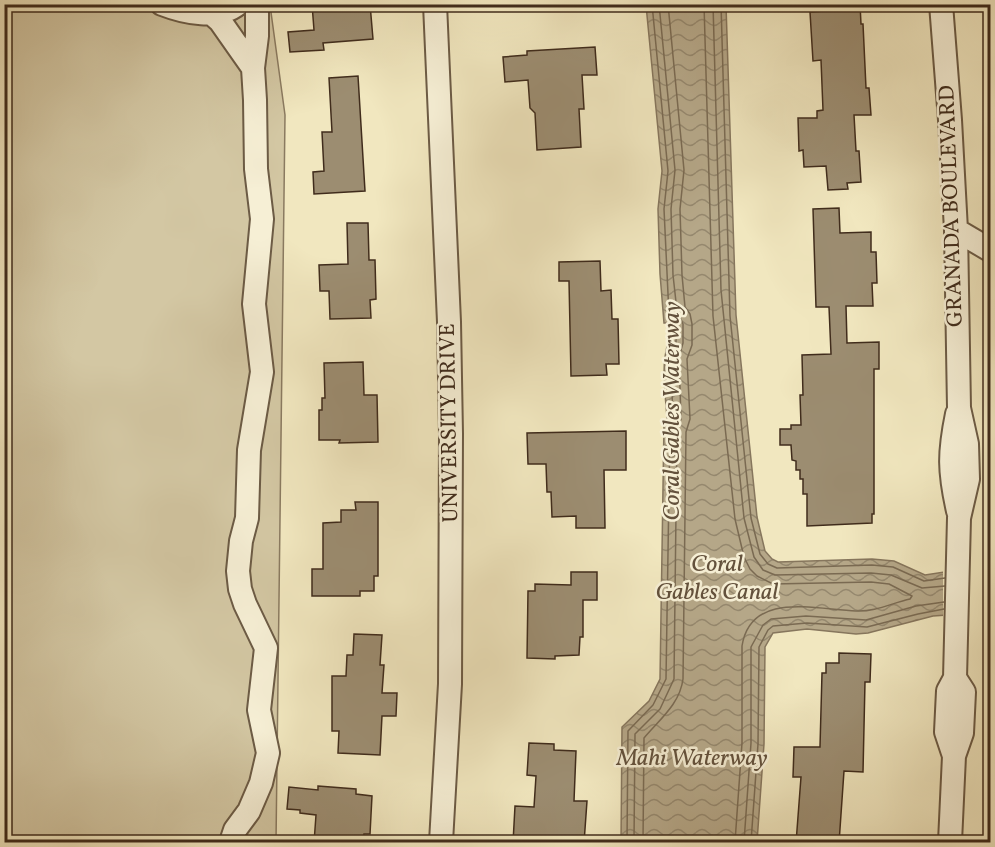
<svg xmlns="http://www.w3.org/2000/svg" width="995" height="847" font-family="Vollkorn,serif">
  <style>
    .grass { fill: #d3c7a3; stroke: #8a7a60; stroke-width: 1.5 }
    .water { fill: url(#water-waves); stroke: #86765d; stroke-width: 1.5 }
    .pier { fill: #f1e7bf }
    .lines { fill: none; stroke-linecap: round; stroke-linejoin: round }
    .shore { stroke: #7a6a52; stroke-width: 1.5 }
    .building { fill: #9c8d71; stroke: #402c1c; stroke-width: 1.5 }
    .minor-casing { stroke: #6c5b45; stroke-width: 26 }
    .minor { stroke: #f6efd5; stroke-width: 22 }
    .labels { text-anchor: middle; dominant-baseline: central; stroke-width: 5; stroke-linejoin: round; paint-order: stroke }
    .street-label { font-size: 22px; fill: #402c1c; stroke: #f6efd5 }
    .water-label { font-size: 24px; font-style: italic; fill: #63513c; stroke: #f6efd5 }
  </style>
  <defs>
    <pattern id="water-waves" width="16" height="10" patternUnits="userSpaceOnUse" patternTransform="scale(1.5)"><rect width="16" height="10" fill="#b5a788"/><path d="M0 5q4-4 8 0t8 0" fill="none" stroke="#95886e"/></pattern>
  </defs>
  <rect width="100%" height="100%" fill="#f1e7bf"/>
  <filter id="stains"><feTurbulence type="fractalNoise" baseFrequency=".00333" numOctaves="4"/><feColorMatrix values="0 0 0 0 .2 0 0 0 0 .09 0 0 0 0 .02 0 0 0 .5 -.17"/></filter>
  <radialGradient id="worn" r=".72"><stop offset=".6" stop-color="#630" stop-opacity="0"/><stop offset="1" stop-color="#630" stop-opacity=".3"/></radialGradient>
  <path class="grass" d="M5,5h265l15,110 -9,727h-271z"/>
  <path class="water" d="M646,5h80l10,310 21,202 8,34 7,8 6,3 94,-3 22,2 31,14 65,-10v47l-57,4 -65,17 -12,1 -49,-5 -34,4 -8,14 -1,97 -7,98h-136l1,-115 27,-26 11,-22 4,-255 3,-5c-1,-20 -5,-42 -2,-62 2,-13 5,-20 5,-34h-6l-4,-49 -2,-65 4,-38z"/>
  <path class="pier" d="M983,564v50l-40,4v-49z"/>
  <g class="lines">
    <path class="shore" d="M704,4l9,312 22,203 9,38 6,12 7,7 16,8 98,-2 18,2 23,12 -2,3c-18,4 -35,13 -54,12 -39,-1 -105,-21 -114,35v97l-7,99
      M713,4l8,286 23,228 10,39 9,13 12,5 96,-2 20,2 31,13 23,-2
      M721,4l9,312 21,202 9,36 8,10 9,4 95,-3 21,2 31,14 21,-3
      M627,842l1,-111 25,-26 13,-26 4,-252 3,-8 -2,-55 5,-22v-18l-7,-9 -5,-106 4,-38 -16,-167
      M634,842l1,-108 25,-25 14,-30 3,-249 4,-11 -2,-62 4,-14v-19l-6,-13 -4,-36 -2,-66 4,-39 -16,-166
      M643,842l1,-104c15,-18 36,-34 39,-59l3,-247 4,-13 -3,-60 5,-14v-21l-2,-10 -5,-7 -3,-32 -2,-66 4,-39 -16,-166
      M744,842l7,-99v-96l12,-22 8,-6 35,-3 60,4 50,-14 28,-4
      M751,842l7,-98 1,-97 9,-17 5,-4 34,-3 60,4 51,-13 26,-5"/>
  </g>
  <path class="building" d="M312,4h58l3,35 -50,4 1,7 -34,2 -2,-20 26,-2z
    M824,4h36l1,20h2l3,64h3l2,27h-17l2,36h3l2,31 -14,1 1,6 -20,1 -2,-24 -22,1 -1,-17 -4,1 -1,-33h19v-7l6,-1 -2,-50 -8,1 -3,-49 15,-1z
    M595,47l2,28h-15l2,34h-5l2,38 -44,3 -2,-37 -5,-5 -2,-28 -23,2 -2,-25 24,-2v-4z
    M358,76l7,115 -51,3 -1,-22 11,-1 -2,-39h10l-3,-54z
    M839,208l1,25 31,-1v20h5l1,31h-5l1,23h-27l1,37 32,-1v27h-5v145h-2v9l-65,3v-32h-4v-15h-3v-9h-4v-9l-4,-1 -1,-15h-11v-16h11v-4h10l-1,-30h3l-1,-40 29,-1 -2,-47h-13l-3,-98z
    M347,223h21l1,37h6l1,39 -6,1 1,18 -41,1 -1,-28h-9l-1,-26 29,-1z
    M600,261l1,30 10,-1 1,29h6l1,45h-13l1,11 -36,1 -2,-95h-10v-19z
    M363,362l1,33h13l1,47 -39,1 1,-3h-21v-30h3v-12h3l-1,-35z
    M626,431v39h-22l1,58h-29v-12l-24,1 -1,-25h-4l-1,-28h-18l-1,-31z
    M355,502h23v74h-4v15h-14v5h-48v-27h11v-46l18,-1v-12h15z
    M571,572h26v28h-14v37h-3l-1,18 -24,1v3l-28,-1 1,-67h7v-7l36,1z
    M354,634l28,1 -2,30h4l-2,28h15l-1,23h-14l-2,39 -42,-2 1,-22h-7v-55h14l1,-21h6z
    M839,653l32,1 -1,28h-5l-2,90 -19,-1 -5,72h-43l5,-66h-8l1,-30h26l2,-74h4v-10h13z
    M529,743l25,1v6l22,1 -2,50h13l-3,42h-71l2,-37 19,1 2,-31 -9,-1z
    M318,786l38,3v5l16,2 -2,38h-6l-1,9h-49l2,-28 -16,-2v-3l-13,-1 2,-22 29,3z"/>
  <g class="lines">
    <defs>
      <path id="minor" d="M162,4c23,9 56,16 76,0
        M435,4l14,318 2,112 -1,250 -9,158
        M941,4l9,116 6,110 3,178 8,36 1,35 -9,39 -4,160 -7,13 -2,41 8,24
        M212,14l8,7 33,47
        M956,230l34,20
        M957,414c-8,39 -8,57 1,97
        M231,842l4,-12 14,-19 12,-28 7,-30 -9,-43 7,-62 -21,-44 -5,-15 -2,-18 3,-30 6,-23 2,-68 13,-78 -8,-68 8,-85 -6,-50 -1,-69 -2,-32 4,-32v-32
        M950,842l4,-86 8,-23 2,-41 -9,-14"/>
    </defs>
    <use href="#minor" class="minor-casing"/>
    <use href="#minor" class="minor"/>
  </g>
  <g class="labels">
    <g class="street-label">
      <text transform="translate(952 206) rotate(-92)">GRANADA BOULEVARD</text>
      <text transform="translate(450 423) rotate(-91)">UNIVERSITY DRIVE</text>
    </g>
    <g class="water-label">
      <text transform="translate(673 411) rotate(-90)">Coral Gables Waterway</text>
      <text x="717" y="565">Coral<tspan x="717" dy="28">Gables Canal</tspan></text>
      <text x="692" y="759">Mahi Waterway</text>
    </g>
  </g>
  <rect width="995" height="847" fill="none" stroke="#f1e7bf" stroke-width="24"/>
  <rect x="6" y="6" width="983" height="835" fill="none" stroke="#402c1c" stroke-width="3"/>
  <rect x="12" y="12" width="971" height="823" fill="none" stroke="#402c1c" stroke-width="1.5"/>
  <rect width="100%" height="100%" filter="url(#stains)"/>
  <rect width="100%" height="100%" fill="url(#worn)"/>
</svg>
